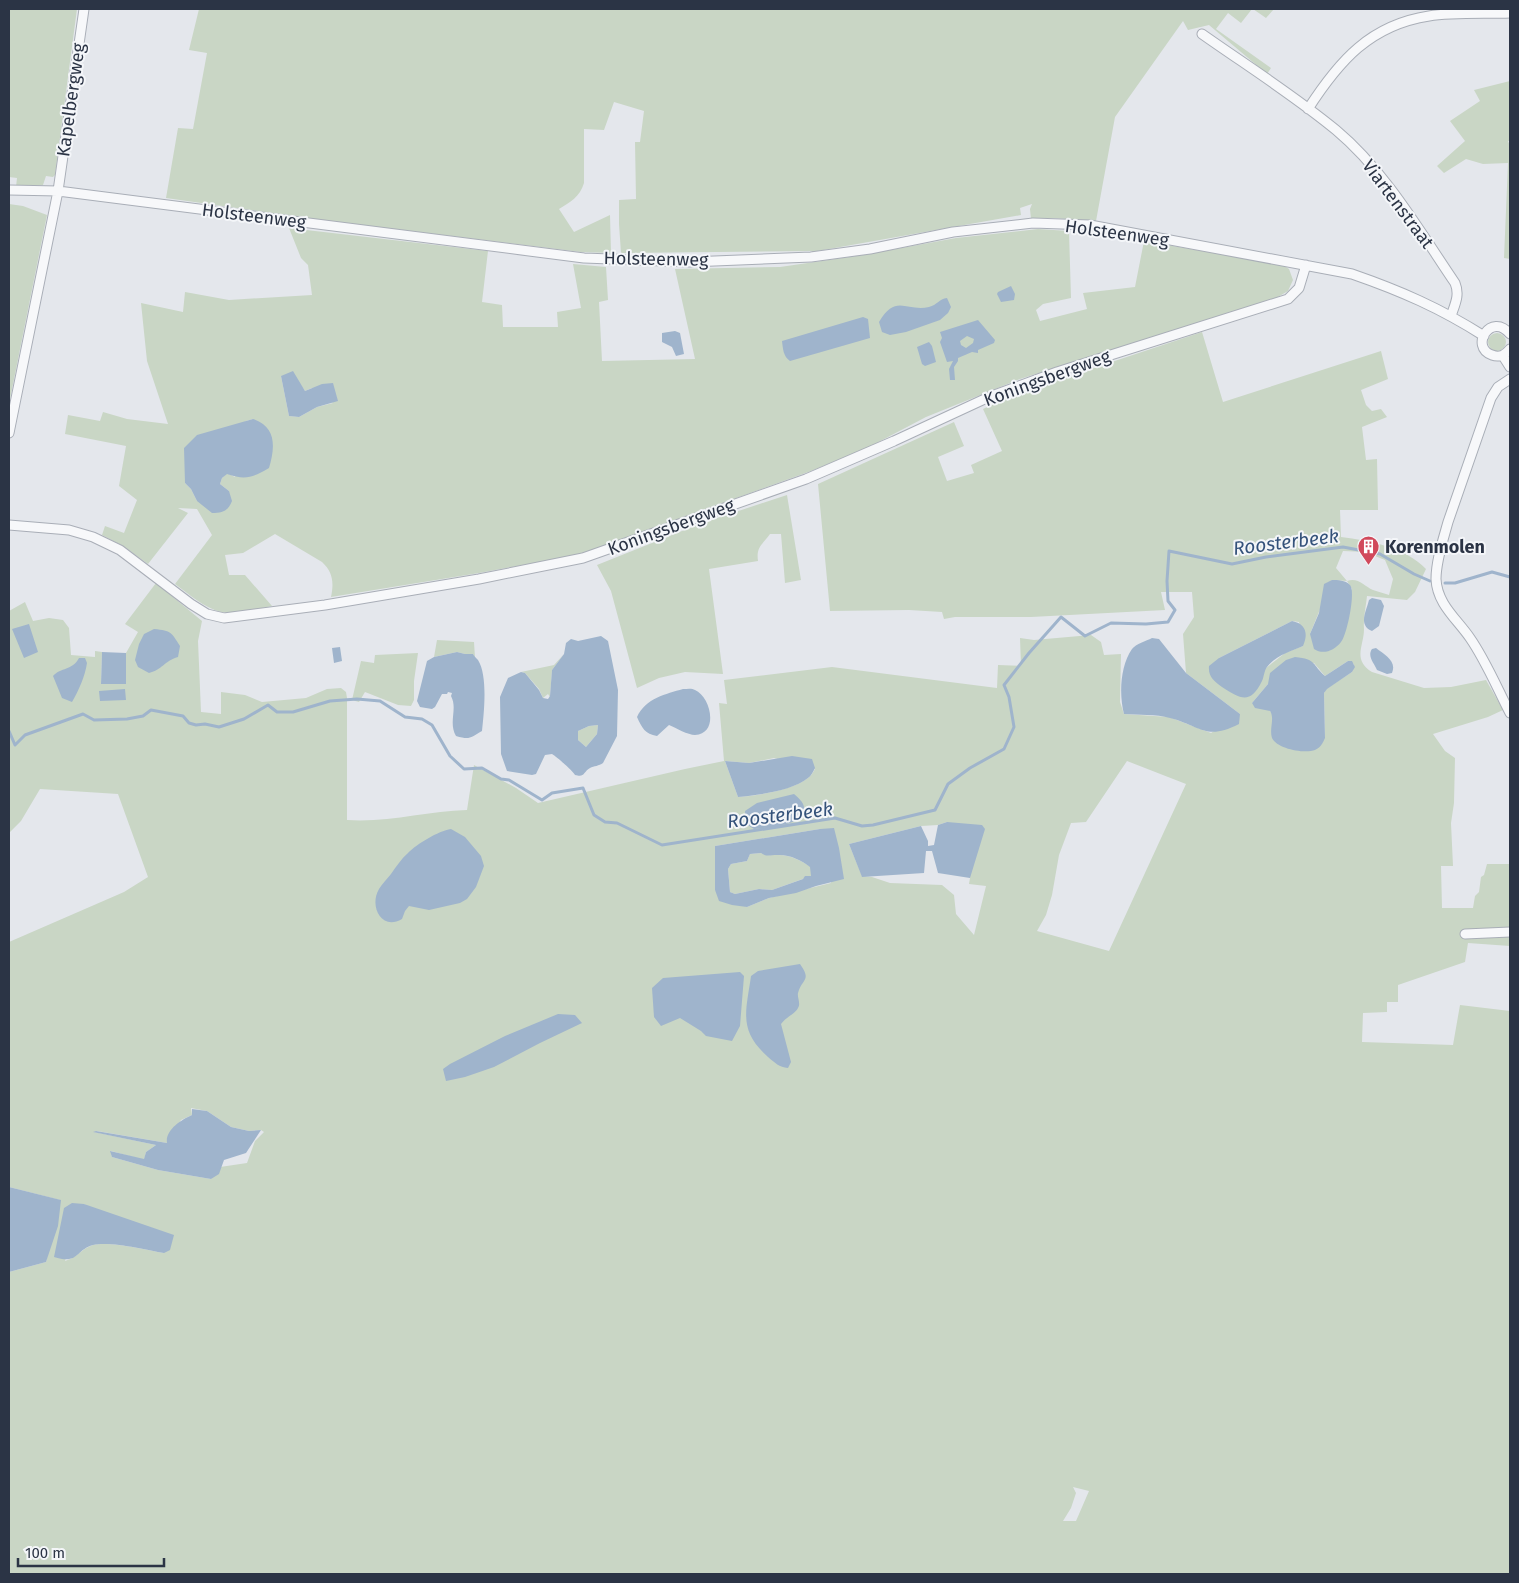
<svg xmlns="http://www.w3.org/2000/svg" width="1519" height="1583" font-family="'Fira Sans',sans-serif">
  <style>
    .green { fill: #c9d6c5; fill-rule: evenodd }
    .water { fill: #9fb4cc; fill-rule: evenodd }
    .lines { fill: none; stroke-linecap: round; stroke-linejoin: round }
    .stream { stroke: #9fb4cc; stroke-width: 3 }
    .street-casing { stroke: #a9aeb7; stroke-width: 11 }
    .street { stroke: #f7f8fa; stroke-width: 9 }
    .labels { text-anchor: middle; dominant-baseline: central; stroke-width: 4; stroke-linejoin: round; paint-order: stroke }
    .street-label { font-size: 18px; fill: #2b3445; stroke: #f4f6f9 }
    .poi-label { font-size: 18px; font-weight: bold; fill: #2b3445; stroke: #f4f6f9; text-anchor: start }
    .water-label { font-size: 19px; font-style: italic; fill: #34527a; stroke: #f4f6f9 }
  </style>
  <rect width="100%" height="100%" fill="#e4e7ec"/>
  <path class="green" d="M9,9h68l-22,166 -2,2 -7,-1 -3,9 -27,2 1,-9 -8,-1z
    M199,9h1053l-11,14 -13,-10 -12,16 55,39 -4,6 -58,-49 -21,5 -5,-9 -68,96 -19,104 -44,-3 -21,1 -1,-10 2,-5 -12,4 1,7 -209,37v-1l-191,2 -2,-29v-24l17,-1 -1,-57h5l4,-31 -30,-9 -10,28 -20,-1v54c-4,14 -14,19 -25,26l15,23 36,-17 1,38 -30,-1 -267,-33 -148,-21 12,-70 15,1 14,-76 -18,-3z
    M1253,9h21l-8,9z
    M1510,81v60h-2l2,5v113l-6,-1 4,-95 -25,1 -17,-5 -22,14 -7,-7 28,-25 -15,-20 30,-20 -6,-11z
    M9,204l14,2 24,9 -38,189z
    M289,228l199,23 -6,51 20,3 1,22h55l-1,-15 24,-4 -8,-44 33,3 2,33 -9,2 3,59 93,-2 -20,-90 105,-2 83,-12 93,-17 82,-9 31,2 2,67 -28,6 -7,6 4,11 47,-12 -4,-16 52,-6 9,-46 139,24 6,4 4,11 -5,11 -12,7 -256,81 -94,38 -57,30 -58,24 -229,83 -103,19 -148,24c3,-14 2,-25 -9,-35l-47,-28 -32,19 -18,2 4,20h16l27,31c-16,3 -35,9 -51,6 -17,-4 -32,-18 -46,-28l37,-49 -15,-26 -19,-1 10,5 -40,51 -25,-18 -21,-11 3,-9 19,7 13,-33 -18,-14 7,-40 -61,-12 3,-19 32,6 3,-9 24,7 41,5 -21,-63 -6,-58 42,9 2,-20 44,8 83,-5 -4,-30 -7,-7zM281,376l17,5 7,10 7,-3 21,15 -16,4 -18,10 -10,-1zM253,419l-18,58 -8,-4 -5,5 -2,6 9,7 -32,10 -6,-12 -6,-6v-10l61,-52z
    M1202,332l21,70 158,-51 7,28 -27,11 5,15 6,6 9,-2 6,8 -25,10 4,33 11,-1 1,51h-38l1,27c29,4 64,10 85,32l-11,23 -8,8 -40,-4c-1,11 -4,22 -3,33 0,17 -12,30 8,43l52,16 27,-1 35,-7 17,30 -15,7 -55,17 12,17 10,7 -1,45 -3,20 2,43h-12l1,42h31l2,-12 4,-4 2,-15 3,-2 3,-11h23v82l-42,-3 -3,19 -67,23v17h-11v10l-24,1 -1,29 91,3 7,-40 50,6v563h-1501v-302l37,-10 14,-62 -51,-13v-245l115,-50 24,-15 -30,-83 -78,-5 -19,32 -12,12v-222l16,-9 8,19 16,-3 14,2 6,8 2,27 24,2v-6l7,1 -1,32h24l1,-31 12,-21 -13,-8 31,-41 46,38 -4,20 3,71 20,2v-22l24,3 17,7 44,-4 21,-9 14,-1 5,4 1,6v122c40,3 80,-9 120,-10l7,-45 42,23 22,15 147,-34 39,-8 -5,-58 8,1 -3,-24 108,-13 165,21 1,-23 23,1 -1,-28 14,2 57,-5 10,7 3,13 17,-1 -1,48 4,12 45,3 42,16 29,-19 -54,-41 -3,-39 11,-17 -2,-25h-31l4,18 -134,7h-76l-11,2 -2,-7 -33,-2 -79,1 -12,-127 136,-62 10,24 -26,11 9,24 27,-8 -3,-8 31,-14 -19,-42 29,-14zM1343,551l22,1 20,8 8,19 -4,16c-5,-2 -11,-3 -16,-5 -9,-4 -15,-13 -26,-9l-11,-13zM1332,580l15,1 5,8 -42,45zM1292,621l7,1 4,24 -18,7 -19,15 -47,-10zM1348,661l6,3 -2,8 -26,17 -2,4 1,45 -48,5c-8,-10 -2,-26 -6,-31 -3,-4 -14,-7 -19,-9l16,-19 46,-21 11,13zM774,758l41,11c-2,3 -4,7 -7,9 -15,12 -52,18 -70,19l-13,-36 24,2zM1127,761l59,23 -77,167 -72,-20 9,-16 6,-20 7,-40 12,-32 15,-1zM947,822l23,56 -1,6 17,2 -12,49 -18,-21 -2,-19 -12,-10 -52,-2 -18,-6 -10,-1 -13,-32 72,-18 17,-1zM820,829h14l-3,54 -62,15 -22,9 -32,-17v-44zM191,1108l16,3 24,16 18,4 12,-1 3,2 -9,9 -8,22 -27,4 -9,12 -53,-9 -46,-13 -1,-6 33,9 2,-8 10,-7 -62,-13 3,-1 70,12 14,-23 11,-5zM84,1204l80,49c-18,-3 -54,-12 -71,-8 -10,3 -17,13 -28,16zM1073,1487l16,4 -13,30h-13l8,-13 5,-15z
    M1488 342a9 9 0 1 1 18 0a9 9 0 1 1-18 0Z
    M787,495l14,85 -16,3 -4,-49h-11c-8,11 -14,13 -12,27l-49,8 14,105 -38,-2 -26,6 -22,10 -26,-97 -14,-26 105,-42z
    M437,640l37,2 1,16 -2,-4h-8l-8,-2 -23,5z
    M418,653l-4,28v19l-3,6 -13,-1 -33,-13 -6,10 -7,-2 9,-39 13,2 1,-8z
    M564,654l-12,16 -2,27 -2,-3 -5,4 -4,-9 -14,-16 -4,-1 33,-7z
    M598,725l-1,9 -11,13 -8,-7v-9l11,-5z
    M761,853c5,3 9,2 15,2 12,-1 25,5 35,12v9l-39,14 -13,-1 -24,5 -5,-2 -2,-23 3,-5 16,-3 3,-7z"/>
  <path class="water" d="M1011,286l4,8 -1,6 -13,2 -4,-8 1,-2z
    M947,298l4,9 -3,6 -8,7 -34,12 -16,3 -8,-3 -3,-10c17,-29 27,-10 50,-15 8,-2 10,-8 18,-9z
    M863,317l5,2 2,19 -80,23c-7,-5 -7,-12 -8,-20z
    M978,320l17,20 -1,3 -16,7v3l-6,-1 -14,6v3l-4,6 1,13h-5l-1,-11 4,-8 -6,1 -7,-20 2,-4 -2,-6zM967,336l7,3 -1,4 -7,5 -5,-3 -1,-4z
    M675,331l5,2 4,21 -8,2 -4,-9 -10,-5v-9z
    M929,342l3,4 4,16 -11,4 -3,-2 -5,-17z
    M293,371l12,20 17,-7 11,-1 5,18 -21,6 -18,10 -10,-1 -8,-40z
    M253,419c24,8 22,29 16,49 -17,10 -24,12 -42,6l-5,4 -2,6 9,7 3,10c-4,10 -9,12 -20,12l-15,-12 -6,-12 -6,-6 -1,-35 13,-13z
    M1332,580c6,0 13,0 18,5 6,6 -3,50 -9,57 -7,9 -18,13 -27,7l-4,-15 9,-21 5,-29z
    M1372,598l9,2 3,6 -5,20 -7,5c-14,-6 -6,-19 -3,-31z
    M1292,621c15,3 16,14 11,25 -12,5 -28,10 -36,21 -3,4 -3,10 -5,14 -12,24 -21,18 -40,6 -8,-6 -14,-10 -13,-21l10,-8z
    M29,624l9,28 -14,6 -12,-29z
    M154,629c18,2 17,3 26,17l-2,11c-14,4 -16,13 -29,16l-11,-6 -3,-7 4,-16 5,-10z
    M601,636l7,5 10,49 -1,46 -14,27c-4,3 -9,3 -13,5 -7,4 -5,10 -15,7 -2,-4 -18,-18 -23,-21l-7,1 -9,19 -4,1 -25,-4 -6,-17 -1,-57 8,-19 13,-6 4,1 14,17 4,8 5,1 2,-3 2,-26 12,-16 2,-11 5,-4 7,2zM589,726l9,-1 -1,9 -11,13 -8,-7v-9z
    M1152,638l7,1 27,34 54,41 -1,10c-33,17 -38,2 -69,-6 -14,-4 -32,-3 -46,-4 -5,-19 -4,-48 8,-65 4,-5 14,-8 20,-11z
    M340,647l2,14 -8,2 -2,-15z
    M1376,648c9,7 21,13 16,25l-5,1 -10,-4c-3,-7 -10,-14 -5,-21z
    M102,652l24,1v31h-25z
    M457,652l8,2h8c1,2 3,4 5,6 10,16 6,52 4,71 -12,7 -12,9 -26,5 -8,-14 2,-27 -5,-40l1,-3 -4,-1 -1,2h-5l-7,13 -3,2 -12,-2 -3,-6 10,-40 7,-4z
    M1295,657c22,2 17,8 30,19l23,-15h4l3,6 -3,5 -25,17 -3,4 1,45c-2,5 -5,10 -10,12 -10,4 -38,-1 -43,-12 -3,-9 3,-20 -2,-27l-15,-3 -3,-5 16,-19 2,-11 16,-13z
    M79,658h6l2,5c-2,13 -8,27 -15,39l-10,-4 -9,-22c8,-9 19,-5 26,-18z
    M125,689l1,11 -26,1 -1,-10z
    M683,689c4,0 9,-1 12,1 15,6 25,43 0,45 -7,0 -19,-7 -26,-10l-12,11c-12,-2 -15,-8 -20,-19 9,-19 29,-23 46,-28z
    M792,756l20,3 3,9c-2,4 -4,8 -7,10 -16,13 -50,17 -70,19l-13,-36 24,2z
    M794,794c8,7 12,11 10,22 -14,10 -33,11 -50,13l-8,-5 -1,-13 12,-8z
    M947,822l35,3 3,4 -15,49 -32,-5 -6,-22h-6l-2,22 -62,4 -13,-33 72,-18 7,15v5l6,-1 4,-20z
    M834,828l5,20 5,31 -28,7 -20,7 -27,5 -22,9 -15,-2 -13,-4 -4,-11v-44l105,-17zM761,853c5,4 9,2 16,2 11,-1 25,5 33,12l1,9h-6l-2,3 -31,11 -13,-1 -24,5 -5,-2 -2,-23 3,-5 16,-3 3,-7z
    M451,829l14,8 16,19 3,10 -8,21 -9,12 -7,4 -31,7 -20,-4 -4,5 -3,8c-21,12 -33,-13 -23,-30 3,-5 8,-10 12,-15 5,-7 10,-15 17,-21 9,-9 30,-22 43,-24z
    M800,964c12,17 2,14 -2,29 -1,4 3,11 0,15 -3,6 -12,9 -17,16l10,38 -3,6c-9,-1 -13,-5 -20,-11 -30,-27 -22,-45 -17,-81l7,-5z
    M740,972l4,4 -4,50 -8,15 -26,-5 -5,-5 -21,-13 -19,8 -7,-9 -2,-29 11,-10z
    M558,1014l17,1 7,8 -42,20 -46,24 -29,10 -19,4 -3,-12 7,-5 55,-28z
    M192,1109l15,2 24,16 18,4 12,-1 -15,23 -22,7 -5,14 -8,5 -53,-9 -46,-13 -2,-6 34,8 2,-7 10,-7 -63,-13 3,-1 71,12c-2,-13 14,-23 25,-28z
    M9,1187l52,13 -3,26 -12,36 -37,10z
    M72,1203l12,1 90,31 -4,15 -6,3c-18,-3 -53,-12 -71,-8 -18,5 -14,20 -39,12l10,-49z"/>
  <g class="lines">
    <path class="stream" d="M1445,583h10l37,-11 18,5
      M9,731l6,14 10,-10 58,-21 11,6 33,-1 16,-3 8,-6 32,6 6,7 7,2 9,-1 14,3 25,-8 24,-14 9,7h16l37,-11 27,-2 23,2 25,16 17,2 10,6 18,31 14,13 18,-1 19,11 8,1 33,20 10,-7 31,-5 11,27 11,7 12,1 45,22 173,-27 27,8 11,-1 62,-15 13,-26 22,-16 34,-19 10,-22 -5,-30 -5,-12 25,-32 32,-36 24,19 26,-13 35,1 22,-2 7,-12 -7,-9 -1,-20 2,-30 63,13 34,-7 77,-10 37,7 34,20 16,7"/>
    <defs>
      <path id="street" d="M1202,34c44,31 93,62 134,96 49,41 83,100 119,153 5,12 0,21 -4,33
        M1308,109c31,-48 62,-84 121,-93 24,-4 57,-2 81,-3
        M9,190l49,1 526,67 106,4 121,-5 59,-8 83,-17 80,-9 57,2 262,49c49,17 88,34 132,62
        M1510,334c-19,-23 -41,13 -18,21 8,3 13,0 18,-6
        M1503,356l7,11
        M1510,379l-12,8 -7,11 -43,124c-5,18 -12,39 -12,57 1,25 21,40 34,59 16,23 27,50 40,75
        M9,433l49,-242 26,-182
        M9,525l60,5 24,7 27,13 71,54 16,10 17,4 101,-13 154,-26 104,-21 223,-79 88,-38 95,-44 68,-25 231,-73 11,-11 7,-23
        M1465,934l45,-2"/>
    </defs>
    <use href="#street" class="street-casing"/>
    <use href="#street" class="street"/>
  </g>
  <defs>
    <symbol id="building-pin" viewBox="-11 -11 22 30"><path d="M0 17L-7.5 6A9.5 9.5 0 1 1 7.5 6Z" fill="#d1495b" stroke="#f4f6f9"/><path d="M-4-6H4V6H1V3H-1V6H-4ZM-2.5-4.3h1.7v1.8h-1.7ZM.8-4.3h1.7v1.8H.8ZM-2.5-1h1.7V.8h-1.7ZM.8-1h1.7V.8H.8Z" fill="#fff"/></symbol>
  </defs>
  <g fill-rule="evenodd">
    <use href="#building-pin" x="1356" y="534" width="25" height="34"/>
  </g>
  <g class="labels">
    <g class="street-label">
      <text transform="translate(71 100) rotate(-82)">Kapelbergweg</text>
      <text transform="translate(1398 204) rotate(53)">Viartenstraat</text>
      <text transform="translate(254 216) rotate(7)">Holsteenweg</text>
      <text transform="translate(1117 233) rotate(8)">Holsteenweg</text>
      <text transform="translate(656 259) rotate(1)">Holsteenweg</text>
      <text transform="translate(1047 378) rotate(-20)">Koningsbergweg</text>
      <text transform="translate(671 527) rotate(-20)">Koningsbergweg</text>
    </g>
    <g class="poi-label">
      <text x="1385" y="547">Korenmolen</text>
    </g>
    <g class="water-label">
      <text transform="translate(1286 542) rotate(-7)">Roosterbeek</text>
      <text transform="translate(780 815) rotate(-7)">Roosterbeek</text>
    </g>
  </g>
  <rect width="1519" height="1583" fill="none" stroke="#2b3445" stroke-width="20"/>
  <path d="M18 1558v8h146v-8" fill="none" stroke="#2b3445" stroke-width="2.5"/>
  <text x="25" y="1558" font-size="15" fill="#2b3445" stroke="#f4f6f9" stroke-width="4" paint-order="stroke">100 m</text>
</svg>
